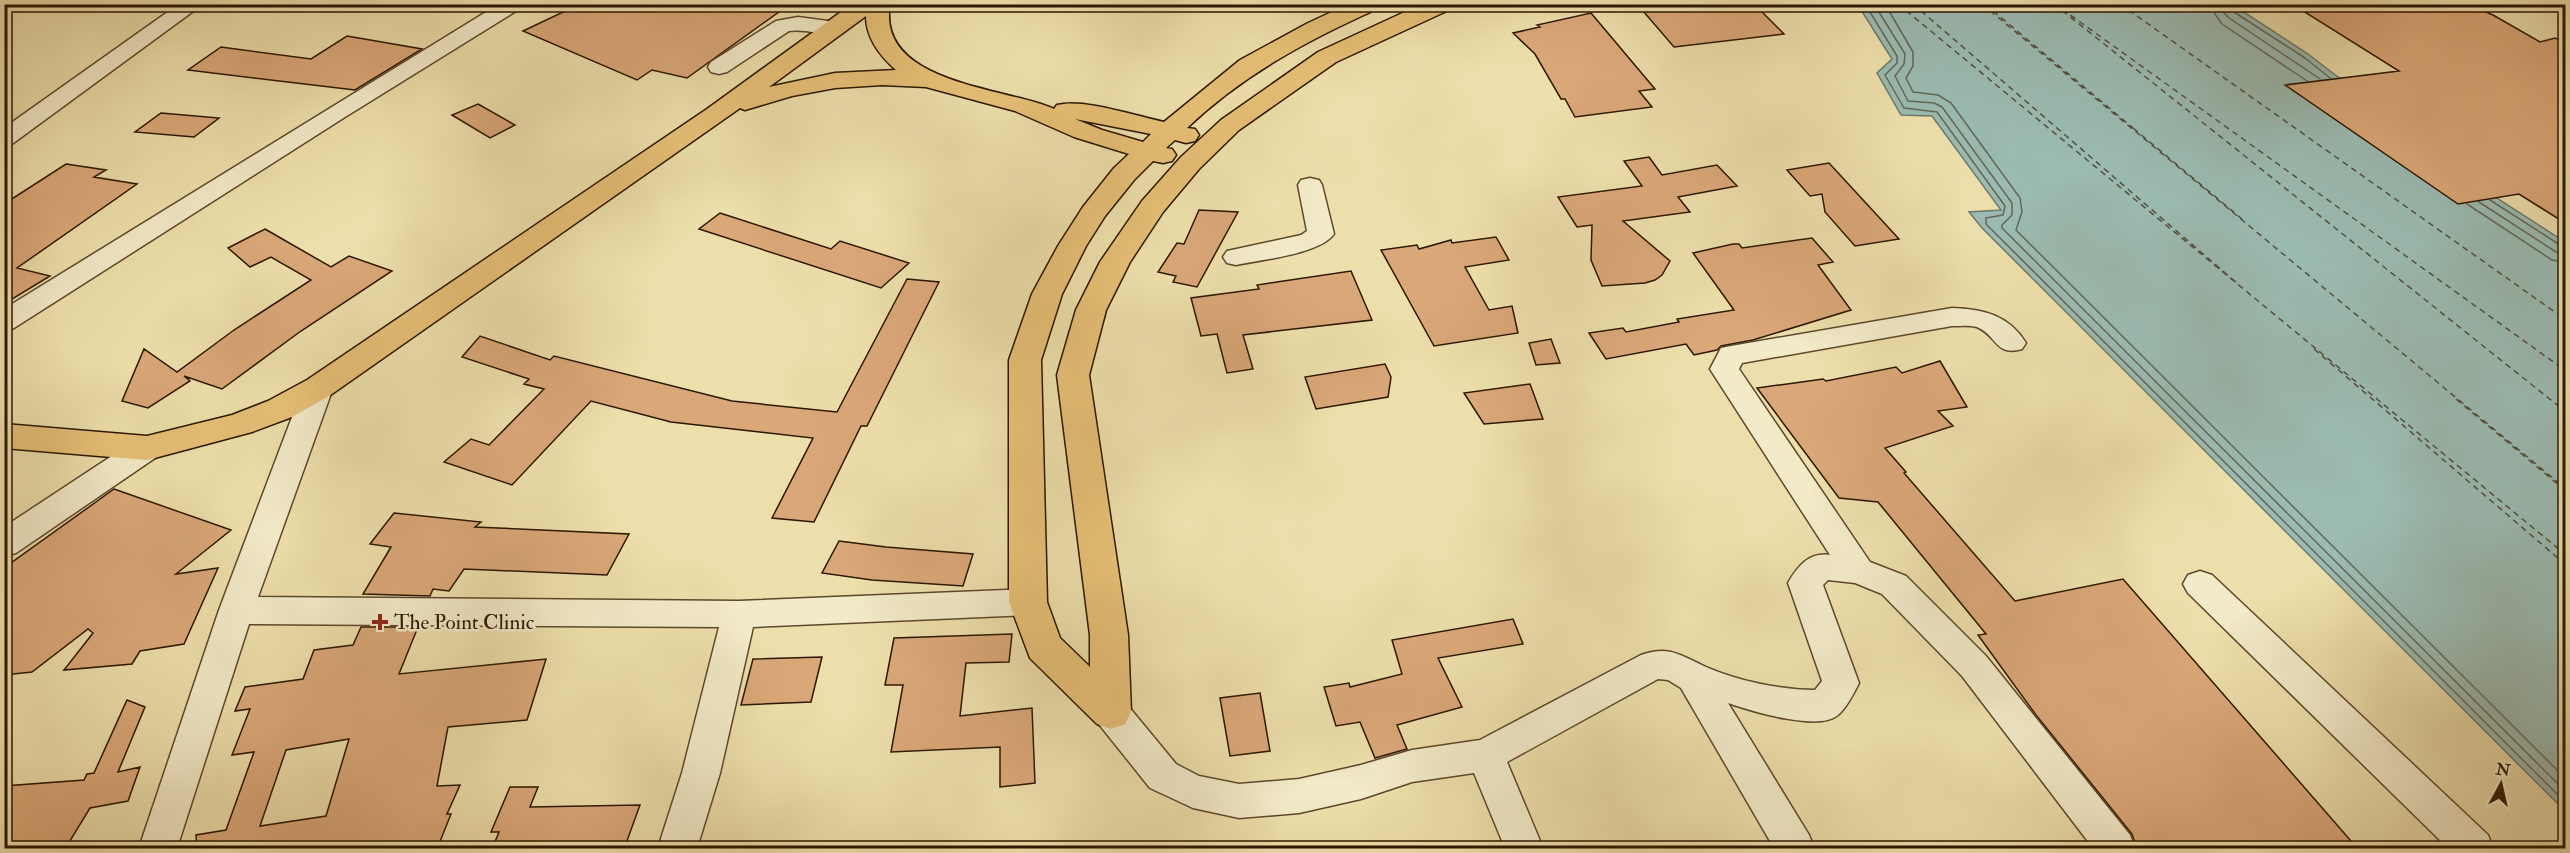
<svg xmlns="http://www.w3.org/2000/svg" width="2570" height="853" font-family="'IM FELL Double Pica',serif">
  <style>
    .water { fill: #9bbbb2; stroke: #6e796b; stroke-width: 1.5 }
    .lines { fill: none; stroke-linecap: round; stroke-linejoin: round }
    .shore { stroke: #636859; stroke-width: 1.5 }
    .ferry { stroke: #52503e; stroke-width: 1.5; stroke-dasharray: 6 4.5; stroke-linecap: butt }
    .building { fill: #daa778; stroke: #2b1600; stroke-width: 1.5; fill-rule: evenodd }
    .minor-casing { stroke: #5c482b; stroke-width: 3 }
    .major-casing { stroke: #2b1600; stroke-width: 3 }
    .minor { fill: #f3eac8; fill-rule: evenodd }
    .major { fill: #e6c076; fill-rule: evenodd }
    .poi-dot { fill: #8f2418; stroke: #f3eac8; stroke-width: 2 }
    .labels { text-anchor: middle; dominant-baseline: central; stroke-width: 5; stroke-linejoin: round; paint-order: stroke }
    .poi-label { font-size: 21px; fill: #2b1600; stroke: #f3eac8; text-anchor: start }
  </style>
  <rect width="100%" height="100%" fill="#eddfab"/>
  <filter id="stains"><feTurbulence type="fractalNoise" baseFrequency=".00333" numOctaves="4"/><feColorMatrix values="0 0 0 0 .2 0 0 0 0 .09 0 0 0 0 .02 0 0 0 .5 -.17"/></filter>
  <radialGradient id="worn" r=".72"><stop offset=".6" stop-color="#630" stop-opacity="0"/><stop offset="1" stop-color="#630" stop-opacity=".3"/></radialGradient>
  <path class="water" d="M1858,5h375l75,49 187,143 70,45v569l-583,-583 -13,-16 32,-2 -69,-94 -31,-1 -24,-42 15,-14z"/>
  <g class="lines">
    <path class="shore" d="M1865,4l32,52v7l-12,12 19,33 33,4 68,94 -2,9 -17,3v6l580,579
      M1874,4l31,50 -1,10 -9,12 13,25 26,2 8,4 70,96v12l-10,10v3l564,564
      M1885,4l28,48v14l-7,12 7,14 25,3 13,8 69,95 2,14 -6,18 550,549
      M2214,4l1,10 7,10 85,57
      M2223,4l1,9 5,5 91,61
      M2231,4l3,8 71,46 25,20
      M2490,200l70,45 6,1
      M2479,202l77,50 10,2
      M2467,204l85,56 14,3"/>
    <path class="ferry" d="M1898,4l668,551
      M1913,4l325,280
      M1982,4l584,485
      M1985,4l148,124
      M2054,4l512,408
      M2120,4l446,316
      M2062,9l504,362
      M2133,128l109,91
      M2314,349l252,216
      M2456,399l110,92"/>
  </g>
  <path class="building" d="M580,4h210l-103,74 -35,-8 -15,10 -114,-49z
    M1637,4h117l30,30 -110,13z
    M2292,4h175l26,11 47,27 15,-4 10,4v181l-46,-29 -61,10 -173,-119 114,-14z
    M1591,13l64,76 -16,2 13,16 -77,10 -10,-18h-4l-26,-45 -22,-21 27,-6 -3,-2z
    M347,36l75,13 -67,41 -167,-20 33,-23 90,12z
    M478,104l37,21 -25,13 -38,-23z
    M161,113l58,5 -25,19 -59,-5z
    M1649,157l13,18 55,-10 20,21 -59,11 12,15 -67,9 47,40 -8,14 -7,5 -10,3 -43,3 -11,-26 1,-35 -15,2 -19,-30 84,-11 -18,-25z
    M1829,163l70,76 -44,7 -30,-34 -3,-18 -12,2 -23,-26z
    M66,164l40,6 -12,7 43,7 -120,84 33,8 -46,28v-100z
    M1199,210l39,2 -41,75 -24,-5 3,-6 -18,-4 19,-29 7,1z
    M720,213l111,36 9,-8 69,22 -28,25 -182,-59z
    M265,229l66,38 18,-11 43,15 -91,60 -79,58 -38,-13 6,5 -42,27 -26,-7 22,-52 33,23 57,-42 77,-50 -40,-23 -21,10 -22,-19z
    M1496,237l13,23 -44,7 24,43 23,-4 6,27 -84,13 -53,-96 36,-5 2,4 32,-9 1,3z
    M1812,238l21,24 -15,3 33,45 -98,30 -32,6 -4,4 -23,5 -8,-11 -80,15 -17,-26 34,-5 3,4 53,-10 -2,-3 57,-9 -41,-57 40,-9h6l3,4z
    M1351,271l21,49 -129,15 10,34 -26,4 -10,-39 -16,2 -10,-38 68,-9 -2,-4z
    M907,279l32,3 -72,144h-6l-47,96 -42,-4 41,-80 -142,-16 -80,-21 -79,84 -68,-23 27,-23 18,6 55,-56 -20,-5 5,-5 -67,-22 18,-21 70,24 4,-4 178,45 105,11z
    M1551,339l9,24 -24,2 -7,-22z
    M1940,361l27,46 -29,4 15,15 -68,22 21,24 -2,1 111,128 108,-22 235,270h-221l-5,-15 -96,-119 -58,-80 8,-1 -108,-132 -39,-4 -82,-110 66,-9 3,2 70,-14 6,6z
    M1385,364l6,13 -3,20 -72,12 -11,-32z
    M1530,384l13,35 -59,5 -20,-31z
    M114,489l117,41 -55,44 42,-6 -34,76 -44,7 -8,13 -68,6 29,-37 -5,-4 -56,43 -28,3v-107z
    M394,513l87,9 -6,5 154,7 -22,41 -143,-6 -15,22 -16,-2 -3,7 -67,-2 28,-47 -21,-3z
    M839,541l47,6 87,7 -10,32 -91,-6 -50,-7z
    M1513,619l10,25 -85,14 24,49 -65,18 10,24 -32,9 -15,-36 -24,4 -12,-39 25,-4 1,4 52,-13 -10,-34z
    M361,627h57l-19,47 147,-15 -19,61 -79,7 -11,59 23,-1 -13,29h4l-14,35h-240l-1,-14 30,-5 28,-78 -22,3 18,-46 -15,2 10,-24 58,-8 11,-29 39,-5zM349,739l-23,77 -66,10 26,-76z
    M1012,634l-3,28 -43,1 -6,53 72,-8 3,75 -35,4v-40l-109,5 12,-67h-18l9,-47z
    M822,657l-11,45 -70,3 12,-46z
    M1260,693l10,58 -40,5 -10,-58z
    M127,700l18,7 -27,65 22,-5 -12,34 -38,7 -25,41h-61v-63l80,-6 3,-6 7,-1z
    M510,787h28l-8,20 110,-2 -16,44h-132l7,-17h-8z"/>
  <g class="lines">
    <defs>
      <path id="minor" d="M179,4h24l-191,140 -8,2v-18z
        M499,4h25l-3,4 -176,109 -331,211 -10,3v-22z
        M798,17l45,6 3,5 -3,5c-18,4 -36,-5 -54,-2l-62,41 -8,2 -8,-2 -3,-5 3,-5 65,-41z
        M1310,178l9,2 3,5 12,49c-14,20 -74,26 -98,31l-9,-2 -4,-6 4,-6 74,-16 6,-4 -9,-46 3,-5z
        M1952,308c31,1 57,7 74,35l-4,6c-27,8 -25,-14 -45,-22 -8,-2 -17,-1 -25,-1l-210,37 -3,6 131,193 36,14 80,80 144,179 5,13h-42l-131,-172 -80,-82 -27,-11 -27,-3 -5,5 36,98c-5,10 -12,24 -21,32 -19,17 -87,-4 -110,-12l81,132 5,13h-40l-93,-160 -13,-8 -10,-1 -151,83 36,86h-38l-31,-75 -62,9 -51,17 -62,14 -60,5 -46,-10 -43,-20 -52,-65 -5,-11 5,-11 13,-4 13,4 52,63 23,12 40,8 60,-5 62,-14 51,-15 68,-10 161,-85c29,-10 40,1 65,12 33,14 74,23 109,23l7,-9 -34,-98c10,-17 21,-31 42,-28l-120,-186 11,-21 10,-2z
        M318,378l10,3 5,7 -75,209 481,4 289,-12 12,4 5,9 -5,9 -12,4 -275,12 -33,146 -23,75h-39l24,-75 37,-146 -470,-3 -72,224h-38l80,-238 84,-222 5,-7z
        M147,437l11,3 4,8 -4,8 -142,97 -12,3v-29l132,-87z
        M2200,571l12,4 276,260 5,13h-45l-260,-255 -5,-9 5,-9z"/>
      <path id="major" d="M852,4h38c-14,80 115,83 164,105l3,-4c26,-7 79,11 107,17l76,-62 68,-37 41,-19h31l-3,5c-69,31 -135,66 -190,119l8,1 4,6 -4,6 -9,2 -11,-3 -9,8 6,1 4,6 -4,6 -9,2 -10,-2 -19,19 -29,36 -19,30 -24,48 -21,66 6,242 13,36 30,29v-32l-33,-260 19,-65 24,-48 42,-61 39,-44 40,-37 97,-68 104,-48h32l-3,5 -115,53 -97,68 -40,39 -36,43 -33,50 -24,48 -17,65 39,260 3,77 -6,12 -14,5 -14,-5 -67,-66 -21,-56v-242l23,-66 26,-48 25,-39 31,-39 15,-14 -55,-17 -59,-26 -89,-24 -44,-2 -47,3 -43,8 -47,14 -5,-2 -411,288 -37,21 -40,15 -105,28 -143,-12v-24l143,12 85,-21 36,-14 39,-21 400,-271zM866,16c0,22 14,40 30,54l-61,3 -66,14zM1075,119l76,15 -8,8 -41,-12z"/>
    </defs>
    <use href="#minor" class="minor-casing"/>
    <use href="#major" class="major-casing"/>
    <use href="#minor" class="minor"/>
    <use href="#major" class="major"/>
  </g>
  <path class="poi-dot" d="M377 613h6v6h6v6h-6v6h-6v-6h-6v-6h6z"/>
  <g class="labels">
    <g class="poi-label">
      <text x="394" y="622">The Point Clinic</text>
    </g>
  </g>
  <rect width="2570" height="853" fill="none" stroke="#eddfab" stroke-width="24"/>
  <rect x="6" y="6" width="2558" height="841" fill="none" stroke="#2b1600" stroke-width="3"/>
  <rect x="12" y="12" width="2546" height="829" fill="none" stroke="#2b1600" stroke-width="1.5"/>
  <g transform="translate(2501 784) rotate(8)" stroke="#f3eac8" stroke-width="4.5" paint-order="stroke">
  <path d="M0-4.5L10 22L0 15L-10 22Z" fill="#2b1600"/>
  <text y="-9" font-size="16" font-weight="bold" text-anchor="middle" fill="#2b1600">N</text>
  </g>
  <rect width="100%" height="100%" filter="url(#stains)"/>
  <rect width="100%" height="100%" fill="url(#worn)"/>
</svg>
